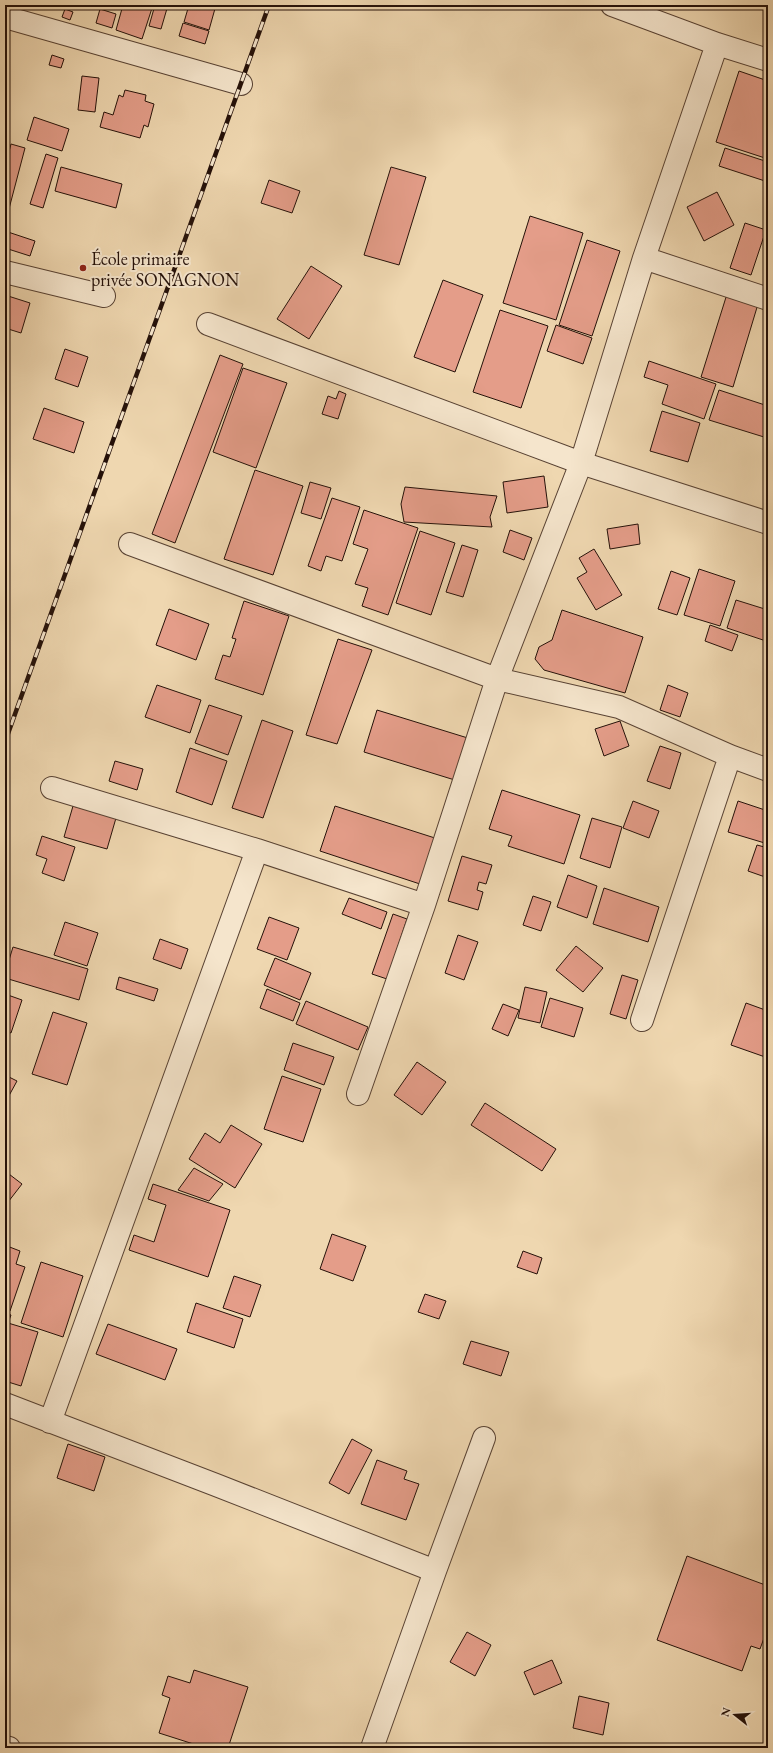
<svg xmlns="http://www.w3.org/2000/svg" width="773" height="1753" font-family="'EB Garamond',serif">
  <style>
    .building { fill: #e49d89; stroke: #251109 }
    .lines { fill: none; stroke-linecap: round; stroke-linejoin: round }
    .minor-casing { stroke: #584233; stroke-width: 24 }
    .minor { stroke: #f5e5cc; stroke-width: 22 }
    .rail-casing { stroke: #251109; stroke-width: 4.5 }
    .rail { stroke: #f5e5cc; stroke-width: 3; stroke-dasharray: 9; stroke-linecap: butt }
    .poi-dot { fill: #8f2418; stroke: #f5e5cc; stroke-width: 1.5 }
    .labels { text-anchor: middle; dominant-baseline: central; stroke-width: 4; stroke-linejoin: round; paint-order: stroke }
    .poi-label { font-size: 18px; fill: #251109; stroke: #f5e5cc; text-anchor: start }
  </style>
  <rect width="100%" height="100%" fill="#efd7b0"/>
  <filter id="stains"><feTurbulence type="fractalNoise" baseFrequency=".005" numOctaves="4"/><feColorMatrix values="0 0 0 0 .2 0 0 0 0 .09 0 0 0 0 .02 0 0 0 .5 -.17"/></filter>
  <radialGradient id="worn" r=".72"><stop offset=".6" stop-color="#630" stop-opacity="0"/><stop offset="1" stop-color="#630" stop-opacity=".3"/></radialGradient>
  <path class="building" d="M68,5h16l-2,4z
    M123,5h30l-11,34 -26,-9z
    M155,5h13l-7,24 -12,-3z
    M189,5h27l-7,25 -25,-8z
    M65,9l8,3 -3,8 -8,-3z
    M100,9l16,5 -4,14 -16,-5z
    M183,23l26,8 -4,13 -26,-8z
    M52,55l12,4 -3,9 -12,-3z
    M739,71l29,10v78l-52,-17z
    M82,76l17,2 -4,34 -17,-2z
    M125,90l21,5 -1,6 9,3 -6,23 -4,-2 -4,13 -40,-11 4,-15 9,3 6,-20 4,2z
    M34,117l35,12 -7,22 -35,-11z
    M11,144l14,4 -20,76v-57z
    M725,148l43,14v20l-49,-16z
    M46,154l12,4 -15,50 -13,-4z
    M61,167l61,17 -6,24 -61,-17z
    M391,167l35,10 -27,88 -35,-10z
    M269,180l31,11 -8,22 -31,-10z
    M717,192l17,33 -30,16 -17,-34z
    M530,216l53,17 -27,87 -53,-17z
    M745,223l21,7 -15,45 -21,-7z
    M5,231l30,10 -5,15 -25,-8z
    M587,240l33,11 -28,85 -33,-11z
    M311,266l31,20 -33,53 -32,-20z
    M443,280l40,15 -28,77 -41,-15z
    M727,294l31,10 -25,83 -32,-10z
    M5,295l25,8 -9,30 -16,-5z
    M500,310l48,16 -27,82 -48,-16z
    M556,325l36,13 -9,26 -36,-13z
    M65,349l23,8 -10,30 -23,-8z
    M220,355l23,9 -68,179 -23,-9z
    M649,361l67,23 -12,35 -42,-15 6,-19 -24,-8z
    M243,368l44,15 -31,85 -43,-16z
    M719,390l49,16v18l-4,13 -55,-17z
    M339,391l7,3 -8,25 -16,-5 6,-18 8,3z
    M44,408l40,14 -10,31 -41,-14z
    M662,411l38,12 -12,39 -38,-11z
    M255,470l48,16 -30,89 -49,-16z
    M544,476l4,31 -41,6 -4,-31z
    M310,482l21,6 -10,31 -20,-6z
    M405,487l92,9 -7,21 2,10 -88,-5 -3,-18z
    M332,498l28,9 -18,54 -16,-5 -5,15 -13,-5z
    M364,510l54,18 -30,87 -26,-9 6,-18 -13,-4 13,-35 -15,-5z
    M638,524l2,20 -30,5 -3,-20z
    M510,530l22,8 -8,22 -21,-8z
    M420,531l35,12 -24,72 -35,-12z
    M462,545l16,5 -15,47 -17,-5z
    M594,549l28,46 -26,15 -19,-32 10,-6 -8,-14z
    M699,569l36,12 -15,45 -36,-11z
    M671,571l19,7 -13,37 -19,-6z
    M736,600l32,10v26l-2,5 -39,-13z
    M244,601l45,15 -26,79 -48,-16 8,-24 7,2 6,-18 -4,-1z
    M169,609l40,15 -13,36 -40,-15z
    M562,610l81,27 -18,56 -81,-23 -9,-11 4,-12 13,-7z
    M710,625l28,10 -6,16 -27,-10z
    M338,639l34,11 -35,94 -31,-9z
    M157,685l44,15 -11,33 -45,-16z
    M668,685l20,8 -8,24 -20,-7z
    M209,705l33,11 -14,39 -33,-12z
    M377,710l94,29 -13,42 -94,-29z
    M262,720l31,11 -30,87 -31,-10z
    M620,721l9,25 -25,10 -9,-27z
    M660,746l21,7 -11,36 -23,-8z
    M190,748l37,13 -15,44 -36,-13z
    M115,761l28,8 -6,21 -28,-9z
    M502,790l78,25 -16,49 -56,-18 4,-10 -23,-7z
    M633,801l26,10 -10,27 -26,-10z
    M738,801l30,10v33l-40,-12z
    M73,806l43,12 -9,31 -43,-12z
    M335,806l103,33 -15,46 -103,-34z
    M592,818l30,9 -12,41 -30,-10z
    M42,836l33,11 -11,34 -22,-8 5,-14 -11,-4z
    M757,845l11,3v30l-20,-7z
    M462,856l30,9 -6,19 -7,-2 -2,8 6,2 -5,18 -30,-9z
    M568,875l29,11 -10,32 -30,-11z
    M604,888l55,19 -11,35 -55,-18z
    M533,896l18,6 -10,29 -18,-6z
    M349,898l38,14 -6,17 -39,-15z
    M393,914l14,5 -20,60 -15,-5z
    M269,917l30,11 -12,32 -30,-11z
    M65,922l33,11 -11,33 -33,-11z
    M458,935l20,7 -14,38 -19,-7z
    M160,939l28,10 -7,20 -28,-10z
    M576,946l27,22 -20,24 -27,-22z
    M13,947l75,22 -9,31 -74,-22v-5z
    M275,958l36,15 -11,27 -36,-15z
    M622,975l16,5 -12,39 -16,-5z
    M119,977l39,12 -4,12 -38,-12z
    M525,987l22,5 -7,31 -22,-5z
    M267,989l33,14 -7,18 -33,-13z
    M5,994l17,6 -11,33 -6,-2z
    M550,998l33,10 -9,29 -33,-10z
    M306,1001l62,26 -10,23 -62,-26z
    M746,1003l22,8v47l-37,-13z
    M503,1004l16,6 -11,26 -16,-7z
    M53,1012l34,11 -20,62 -35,-11z
    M293,1043l41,14 -10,28 -40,-15z
    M417,1062l29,20 -24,33 -28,-20z
    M5,1075l12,6 -12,22z
    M282,1076l39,13 -18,53 -39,-13z
    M485,1103l71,46 -14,22 -71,-46z
    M231,1125l31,19 -27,44 -46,-29 16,-26 15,10z
    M194,1168l29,16 -14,17 -31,-11z
    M5,1171l17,13 -17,22z
    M153,1184l77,26 -22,67 -79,-27 5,-15 20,7 12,-37 -18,-6z
    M332,1234l34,12 -13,35 -33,-12z
    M7,1246l13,5 -4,13 9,3 -15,44 -5,-2v-58z
    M523,1251l19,7 -5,16 -20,-7z
    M41,1262l42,14 -20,61 -42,-14z
    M234,1276l27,9 -11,32 -27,-9z
    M425,1294l21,7 -7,18 -21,-7z
    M196,1303l47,16 -9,29 -47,-16z
    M5,1313l6,2 -3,8 30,9 -17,54 -16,-5z
    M108,1324l69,25 -12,31 -69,-26z
    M471,1341l38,11 -8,24 -38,-12z
    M352,1439l20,11 -23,44 -20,-11z
    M68,1444l37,13 -11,34 -37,-13z
    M377,1460l30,11 -3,8 15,5 -13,36 -45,-16z
    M687,1556l81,30v19l-4,10 4,1v11l-8,22 -9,-3 -9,25 -85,-31z
    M467,1632l24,13 -16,31 -25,-14z
    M552,1660l10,23 -28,12 -10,-23z
    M194,1670l54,17 -20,61h-22l-47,-15 11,-35 -8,-3 6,-19 22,7z
    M579,1696l30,7 -6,32 -30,-7z"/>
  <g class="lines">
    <defs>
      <path id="minor" d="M612,5l105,39 51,16
        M5,17l236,67
        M644,258l124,41
        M5,272l99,24
        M208,324l373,139 187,60
        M130,544l367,135 122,28 111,49 38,14
        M52,788l205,62 167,55
        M642,1020l88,-264
        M358,1094l66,-189 73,-226 84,-216 63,-205 73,-214
        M5,1404l211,81 219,86
        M50,1422l207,-572
        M5,1747l4,1
        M372,1748l63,-177 49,-133"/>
    </defs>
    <use href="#minor" class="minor-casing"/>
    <use href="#minor" class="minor"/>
    <defs>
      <path id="rail" d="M5,742l264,-737"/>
    </defs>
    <use href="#rail" class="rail-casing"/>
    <use href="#rail" class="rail"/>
  </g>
  <circle class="poi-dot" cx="83" cy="268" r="4"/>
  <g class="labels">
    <g class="poi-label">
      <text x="91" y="258">École primaire<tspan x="91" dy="21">privée SONAGNON</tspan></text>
    </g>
  </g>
  <rect width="773" height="1753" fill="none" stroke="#efd7b0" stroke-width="20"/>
  <rect x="6" y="6" width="761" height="1741" fill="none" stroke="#251109" stroke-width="2"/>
  <rect x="10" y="10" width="753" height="1733" fill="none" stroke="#251109"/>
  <g transform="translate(735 1715) rotate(287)" stroke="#f5e5cc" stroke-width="3" paint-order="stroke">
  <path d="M0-3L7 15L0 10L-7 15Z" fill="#251109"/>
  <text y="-6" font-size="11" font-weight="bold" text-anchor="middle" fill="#251109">N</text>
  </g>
  <rect width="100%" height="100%" filter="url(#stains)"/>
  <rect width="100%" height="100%" fill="url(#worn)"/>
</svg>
